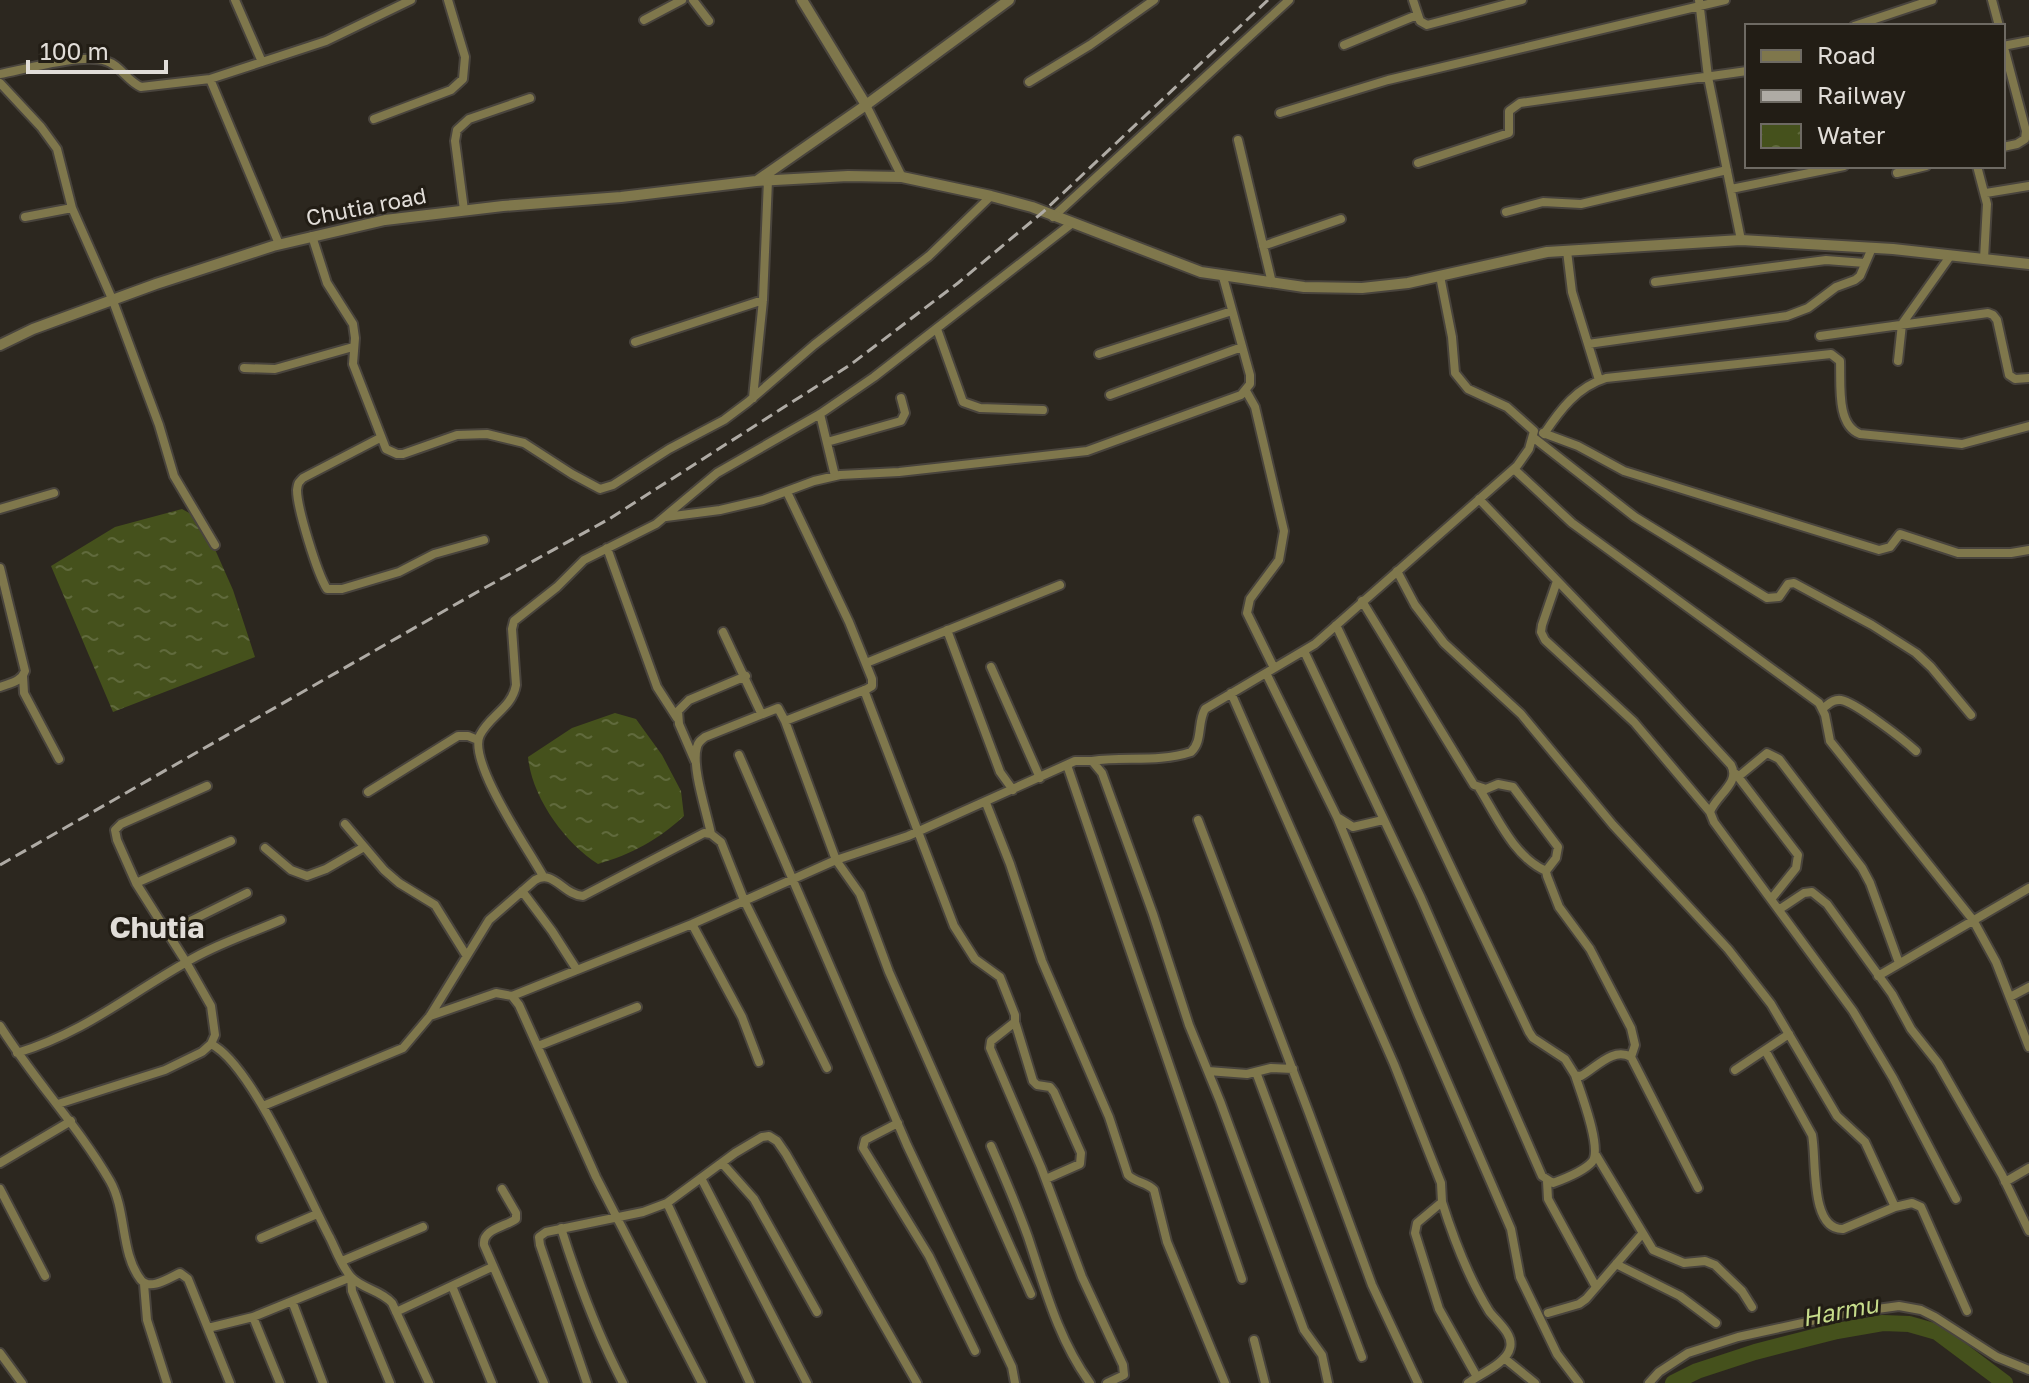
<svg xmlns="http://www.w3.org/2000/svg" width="2029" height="1383" font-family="'Golos Text',sans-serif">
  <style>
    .water { fill: url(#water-ripples) }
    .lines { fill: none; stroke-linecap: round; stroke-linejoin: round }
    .river { stroke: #45511c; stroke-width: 16 }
    .minor-casing { stroke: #49443d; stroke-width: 12 }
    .tertiary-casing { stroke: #49443d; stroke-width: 14 }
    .minor { stroke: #7f774c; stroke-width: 8 }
    .tertiary { stroke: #7f774c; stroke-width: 10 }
    .rail { stroke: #afaba5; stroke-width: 3; stroke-dasharray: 12 6; stroke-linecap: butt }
    .labels { text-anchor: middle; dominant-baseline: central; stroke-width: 6; stroke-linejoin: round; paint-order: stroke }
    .street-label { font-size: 22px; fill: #e1ddd8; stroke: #221d15 }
    .water-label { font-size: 24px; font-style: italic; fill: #c6dc8a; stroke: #221d15 }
    .district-label { font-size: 30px; font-weight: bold; fill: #e1ddd8; stroke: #221d15 }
  </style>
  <defs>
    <pattern id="water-ripples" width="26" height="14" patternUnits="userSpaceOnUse" patternTransform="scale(2)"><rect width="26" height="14" fill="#45511c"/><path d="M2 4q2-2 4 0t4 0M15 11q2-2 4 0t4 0" fill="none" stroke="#606a3c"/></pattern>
  </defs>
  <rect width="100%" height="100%" fill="#2c271f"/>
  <path class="water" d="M182,509l20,11 31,70 22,67 -142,55 -62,-146 64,-39z
    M615,713l21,6 26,36 19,36 3,25c-26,24 -52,38 -86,48 -33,-21 -66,-66 -70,-107l44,-29z"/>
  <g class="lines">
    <path class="river" d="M1673,1383l24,-12 58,-19 82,-21 46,-8 26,1 28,8 68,51"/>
    <defs>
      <path id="minor" d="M235,0l27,62
        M693,0l16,21
        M1413,0l7,21 7,4 95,-25
        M1699,0l9,77 33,163
        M1992,0l7,26
        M644,20l38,-20
        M1854,26l78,-26
        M2003,44l23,87 -1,8 -8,5 -14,3
        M1344,45l73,-30
        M2003,46l26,-5
        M0,74c26,-5 83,-21 106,-13 14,4 21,20 35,26l69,-8 69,165
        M210,79l116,-38 85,-41
        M1029,82l61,-37 64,-45
        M0,83l41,44 16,22 15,59 41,93 46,124 15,51 41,69
        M866,105l36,72
        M1280,113l108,-33 337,-80
        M374,119l77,-29 12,-11 2,-22 -17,-57
        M1238,140l34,143
        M1418,163l91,-30v-22l11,-8 227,-32
        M1977,166l10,38 -3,55
        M1897,173l29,-7
        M1731,189l113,-23
        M1986,193l43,-7
        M464,210l-9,-69 2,-11 12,-11 61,-21
        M1506,212l37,-10 38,2 146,-34
        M25,217l47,-9
        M1053,217l236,-217
        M312,236l15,47 26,41 2,14 -2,26 33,85 11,5h6l54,-19 30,-1 37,9 48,31 28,15 13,-4 56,-36 55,-29 24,-18 66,-57 115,-89 62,-60
        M1263,246l78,-27
        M1567,251l5,41 27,88
        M1655,282l171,-22 39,3
        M937,329l26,73 17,6 63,2
        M1820,336l168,-23 5,2 4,5 12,55 6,4 14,-1
        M635,342l128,-42
        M1588,344l199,-28 21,-8 28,-21 19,-7 5,-4 12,-28
        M1099,354l133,-43
        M1898,361l4,-37 49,-69
        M244,368l31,1 78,-22
        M1246,391l9,16 29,124 -5,29 -29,39 -3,14 27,55
        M1110,395l132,-48
        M753,398l10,-98 5,-120
        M820,414l15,62
        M1543,433l35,13 46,25 255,79 11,-3 10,-13 58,19h53l18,-3
        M1544,434c16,-24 33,-47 62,-56l225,-24 9,7c1,23 -4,64 20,73l102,10 67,-18
        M380,438l-77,40c-5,5 -5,5 -6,12 0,18 20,83 30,99h15l57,-17 35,-18 50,-14
        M1534,438l101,79 132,81 12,-1 9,-13 6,-1 78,42 44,28 15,14 40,48
        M827,442l74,-21 4,-8 -4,-15
        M1514,469l58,54 247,180 6,12 5,26 143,179 23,42 33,85
        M1479,499l184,192 68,74c10,18 -15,30 -21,47l4,10 139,189 40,67 63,121
        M0,509l54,-16
        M666,517l54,-7 43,-10 51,-19 26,-6 59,-3 188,-21 154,-56 9,-11v-9l-27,-98
        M607,548l50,139 20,31
        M0,568l25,103c-4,11 -15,12 -25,16
        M1397,571l18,34 29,38 77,71 92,111 115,124 43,55 66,112 28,26 30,65 -52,22c-34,1 -26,-71 -31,-94l-47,-85
        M1557,581l-15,44 -1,7 4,8 89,82 76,90
        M1362,601l112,184 12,4 12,-5 15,3 45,60 -2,11 -10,13 1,5 12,31 31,42 41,79 4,17 -4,12
        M1336,625l193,407 4,6 32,21 10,16 6,1c16,-9 32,-29 50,-19l67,131
        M947,630l53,142 13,18
        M723,632l38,81
        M1304,651l117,247 121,278 11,7c11,-4 31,-12 39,-21 11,-13 -12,-71 -17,-87
        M866,663l194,-78
        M991,667l49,111
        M1266,673l71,144 16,10 30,-7
        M23,676l1,17 35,66
        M864,690l90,236 21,33 25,18 15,38v7l-24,19 -1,7 51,119 41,110 41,88 1,10 -17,8
        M1231,693l163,371 47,119 1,19 -25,21 -2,10 24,76 38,68
        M1823,708c6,-4 10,-9 18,-8 14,2 63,40 75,51
        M785,721l82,-32 5,-3v-7l-23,-57 -62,-130
        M739,755l168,390 105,222 3,16
        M695,761l-16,-37 -1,-13 11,-11 57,-24
        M1092,761c33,-5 66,2 99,-9 12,-11 6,-29 14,-43l110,-65 202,-178 12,-17 5,-18 -27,-24 -39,-18 -13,-16 -3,-36 -12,-61
        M1067,765l175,514
        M1736,774l62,81 -2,13 -24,30
        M1738,777l29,-24 12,6 83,109 8,15 29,80
        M1479,788c18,29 35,69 67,83
        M368,792l90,-56h10l10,4
        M986,803l24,61 32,97 67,156 19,58c8,8 19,7 26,15l13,52 58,141
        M1337,817l81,197 93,215 9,48 37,77 22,29
        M1198,820l111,293 63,172 46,98
        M345,824l39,46 15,13 36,22 31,50
        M711,834c-4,-21 -20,-67 -14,-87 1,-5 4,-7 8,-10l73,-29 7,13 51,139 24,34 29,78 142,322
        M265,848l26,22 16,6 19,-7 38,-22
        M543,876c-15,-27 -76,-115 -63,-141 10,-20 32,-27 36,-50l-4,-56 2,-8 43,-34 27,-27 72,-36 61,-51 103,-59 54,-37 197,-153
        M136,883l95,-42
        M522,891l30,40 25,39
        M1780,909l24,-16 8,-1 15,12 65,90 19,35 27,34 64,112 27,56
        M692,924l50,93 17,45
        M166,933l81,-40
        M1878,976l151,-88
        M512,996l180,-72 144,-64 72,-24 167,-75h17l10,12 51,141 36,111 31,76 84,229 18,25 6,28
        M2010,997l19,-10
        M430,1016l66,-23 16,3 7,9 77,172 106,206
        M1015,1022l18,59 4,4 13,2 4,5 27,61 -1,11 -34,15
        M0,1026c34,54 78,100 110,155 17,30 10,72 31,99 9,11 28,-2 39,-7l8,6 42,104
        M211,1044c41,20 96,151 119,194 6,12 12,29 21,39 11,12 30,13 41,26l37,80
        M538,1046l99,-39
        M17,1053c68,-21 108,-56 168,-90 29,-18 64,-29 96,-43
        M1735,1070l54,-36
        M1208,1071l39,3 24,-6 22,1
        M1256,1072l106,285
        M58,1104l107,-34 37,-18 9,-8 4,-9 -4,-29 -25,-44 -50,-79 -19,-43 -2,-10 6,-6 86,-38
        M263,1106l140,-58 27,-32 59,-96 46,-40c19,-11 28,15 48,16l121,-63 7,1 10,8 23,58 83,168
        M898,1123l-33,17 -2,8 66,108 46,95
        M991,1146c13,30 26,60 37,91 17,51 30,102 62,146
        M1596,1155l57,95 31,13 21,-2 10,4 27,26 10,16
        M0,1163l71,-42
        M722,1163l32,36 63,113
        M701,1178l106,205
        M1547,1181l1,18 48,88
        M2005,1182l24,-14
        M0,1189l45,87
        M502,1189l14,24v6c-11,8 -34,10 -32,26l60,138
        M1442,1202c12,38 26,75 47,109 7,10 25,23 21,37 -3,15 -30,26 -42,35
        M667,1203l83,180
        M1895,1207l17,-4 9,4 46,104
        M561,1228c17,54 36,105 62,155
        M261,1238l56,-24
        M342,1261l81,-34
        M1616,1264l64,32 36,27
        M144,1284l3,36 20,63
        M452,1286l40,97
        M292,1301l31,82
        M396,1312l96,-45
        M1548,1313l31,-9 7,-5 56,-65
        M253,1317l98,-40 1,14 38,92
        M208,1328l45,-11 27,66
        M1254,1340l11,43
        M0,1353l22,30
        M1504,1358l31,25
        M587,1383l-47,-138 -1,-8 7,-5 97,-20 24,-9 68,-50 27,-16 7,-1 8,5 9,13 131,229
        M1649,1383l10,-11 29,-19 50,-16 110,-24 51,-7 22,4 14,7 62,40 32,13"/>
      <path id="tertiary" d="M802,0l64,105
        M758,180l108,-75 143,-105
        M0,345l33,-16 123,-45 117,-38 112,-26 118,-14 118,-9 135,-16 92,-5 54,1 89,19 41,11 169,65 103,15 58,1 46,-5 139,-31 194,-12 152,9 136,15"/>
    </defs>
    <use href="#minor" class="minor-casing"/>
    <use href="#tertiary" class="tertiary-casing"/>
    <use href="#minor" class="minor"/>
    <use href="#tertiary" class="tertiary"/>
    <path class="rail" d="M0,865l479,-274 130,-72 241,-154 108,-82 85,-71 225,-212"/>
  </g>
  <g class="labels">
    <g class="street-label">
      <text transform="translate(366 206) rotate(-11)">Chutia road</text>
    </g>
    <g class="water-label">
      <text transform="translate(1840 1310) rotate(-11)">Harmu</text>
    </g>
    <g class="district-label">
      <text x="157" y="927">Chutia</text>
    </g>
  </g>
  <rect x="1745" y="24" width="260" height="144" fill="#221d15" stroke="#6e6a63" stroke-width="2"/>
  <rect x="1761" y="50" width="40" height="12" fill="#7f774c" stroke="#6e6a63" stroke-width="2"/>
  <text x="1817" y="64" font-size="24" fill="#e1ddd8">Road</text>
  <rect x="1761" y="90" width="40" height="12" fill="#afaba5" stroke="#6e6a63" stroke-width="2"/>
  <text x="1817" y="104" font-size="24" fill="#e1ddd8">Railway</text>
  <rect x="1761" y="124" width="40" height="24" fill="url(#water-ripples)" stroke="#6e6a63" stroke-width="2"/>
  <text x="1817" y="144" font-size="24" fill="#e1ddd8">Water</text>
  <path d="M28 60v12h138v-12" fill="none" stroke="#e1ddd8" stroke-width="4"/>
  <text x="40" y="60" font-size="24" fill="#e1ddd8" stroke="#221d15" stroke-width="6" paint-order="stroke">100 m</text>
</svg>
